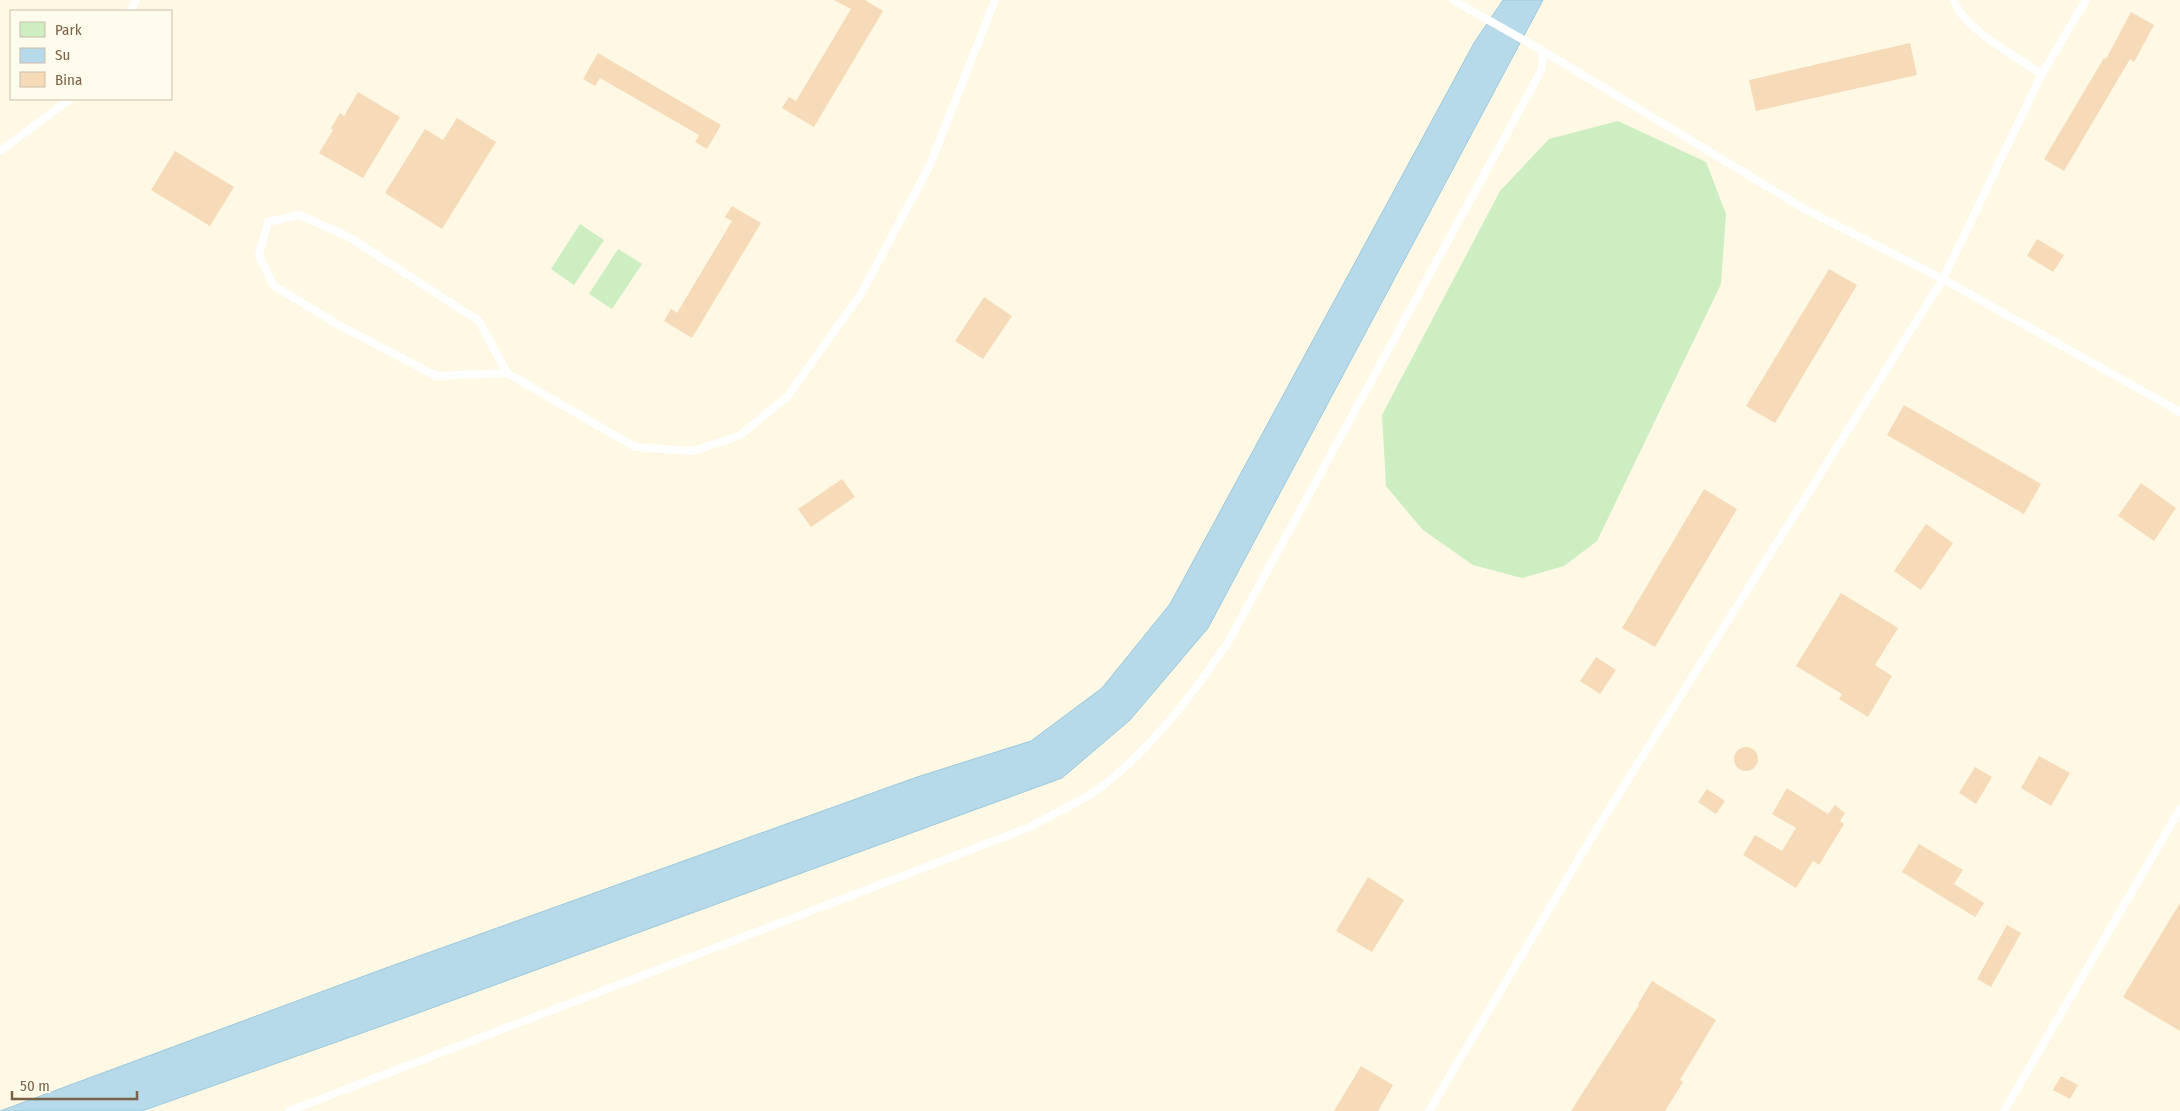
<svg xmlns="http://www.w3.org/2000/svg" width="2180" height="1111" font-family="'Fira Sans Condensed',sans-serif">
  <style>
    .green { fill: #cceec1 }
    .water { fill: #b6daea; stroke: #9bc9dd }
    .building { fill: #f7dbb9 }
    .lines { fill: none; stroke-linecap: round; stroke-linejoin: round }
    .service { stroke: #fff; stroke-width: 8 }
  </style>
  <rect width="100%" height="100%" fill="#fef8e4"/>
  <path class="green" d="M1618,121l88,41 20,52 -5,70 -124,257 -33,25 -42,12 -49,-13 -50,-35 -37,-44 -4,-71 118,-224 49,-52z
    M580,224l24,16 -30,45 -23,-16z
    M618,249l24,15 -30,45 -23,-15z"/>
  <path class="water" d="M1503,0h40l-335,628 -78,92 -68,58 -655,239 -265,94h-142l383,-142 534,-192 114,-36 71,-53 68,-84 304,-561z"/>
  <path class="building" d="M834,0h31l18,11 -69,116 -32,-19 7,-11 7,4 55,-92z
    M2131,12l23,13 -20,37 -4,-3 -66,112 -20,-12 60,-101 2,1z
    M1910,43l7,32 -161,36 -7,-31z
    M598,53l123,72 -14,24 -12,-7 4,-7 -99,-57 -5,8 -12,-7z
    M358,92l42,25 -37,61 -44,-25 14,-23 -2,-2 9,-15 4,3z
    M457,118l39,24 -54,87 -57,-36 40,-64 18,11z
    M175,151l59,36 -24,39 -59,-36z
    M732,206l29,17 -69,115 -28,-17 7,-12 6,4 55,-92 -7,-4z
    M2037,239l27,16 -11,17 -26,-16z
    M1829,269l28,16 -82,138 -29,-17z
    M984,297l28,19 -29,43 -28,-18z
    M1904,405l137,79 -17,30 -137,-79z
    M842,479l13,18 -44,30 -13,-18z
    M2141,483l35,25 -22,33 -36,-25z
    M1704,489l33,20 -82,138 -33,-19z
    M1926,524l27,19 -32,47 -27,-19z
    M1841,593l57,35 -23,37 17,11 -24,41 -29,-18 3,-5 -46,-28z
    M1596,657l20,13 -16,24 -20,-13z
    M1734 759a12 12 0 1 1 24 0a12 12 0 1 1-24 0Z
    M2039,756l31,17 -19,33 -30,-18z
    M1975,767l17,10 -16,27 -17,-11z
    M1787,788l41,26 7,-9 10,8 -5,8 4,3 -25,41 -6,-4 -17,27 -53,-33 12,-20 27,16 14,-23 -24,-14z
    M1707,789l18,12 -9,13 -18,-12z
    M1919,844l44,26 -9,14 30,19 -9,14 -73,-45z
    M1368,877l36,23 -32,52 -36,-21z
    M2180,903v128l-57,-34z
    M2007,925l14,8 -30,54 -14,-8z
    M1652,981l64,39 -36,60 3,2 -18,29h-94l68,-106 -1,-1z
    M1361,1066l32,19 -15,26h-44z
    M2061,1076l17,9 -8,14 -17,-9z"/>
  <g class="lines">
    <path class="service" d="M1453,0l90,51 260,157 140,71 237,133
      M1954,0c6,26 65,59 88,74
      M130,11l6,-11
      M0,151l70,-52
      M507,373l-71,3 -99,-52 -64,-39 -14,-30 9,-33 31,-7 50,22 130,84 28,52 128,74 58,4 46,-15 49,-40 74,-104 68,-127 65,-165
      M289,1111l741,-284c23,-13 53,-26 74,-42 50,-40 87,-89 123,-141l315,-575 1,-18
      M1429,1111l167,-281 347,-551 99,-205 44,-74
      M2004,1111l176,-302"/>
  </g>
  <rect x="10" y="10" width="162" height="90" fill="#fffbed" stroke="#cabdab"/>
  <rect x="20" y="22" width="25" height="15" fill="#cceec1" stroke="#cabdab"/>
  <text x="55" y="35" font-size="15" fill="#7a6147">Park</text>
  <rect x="20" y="48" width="25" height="15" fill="#b6daea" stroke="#cabdab"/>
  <text x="55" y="60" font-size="15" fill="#7a6147">Su</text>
  <rect x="20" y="72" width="25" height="15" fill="#f7dbb9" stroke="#cabdab"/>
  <text x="55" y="85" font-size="15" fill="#7a6147">Bina</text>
  <path d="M12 1091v8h125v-8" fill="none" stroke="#7a6147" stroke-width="2.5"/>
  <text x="20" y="1091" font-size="15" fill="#7a6147" stroke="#fffbed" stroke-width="4" paint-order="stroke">50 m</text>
</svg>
